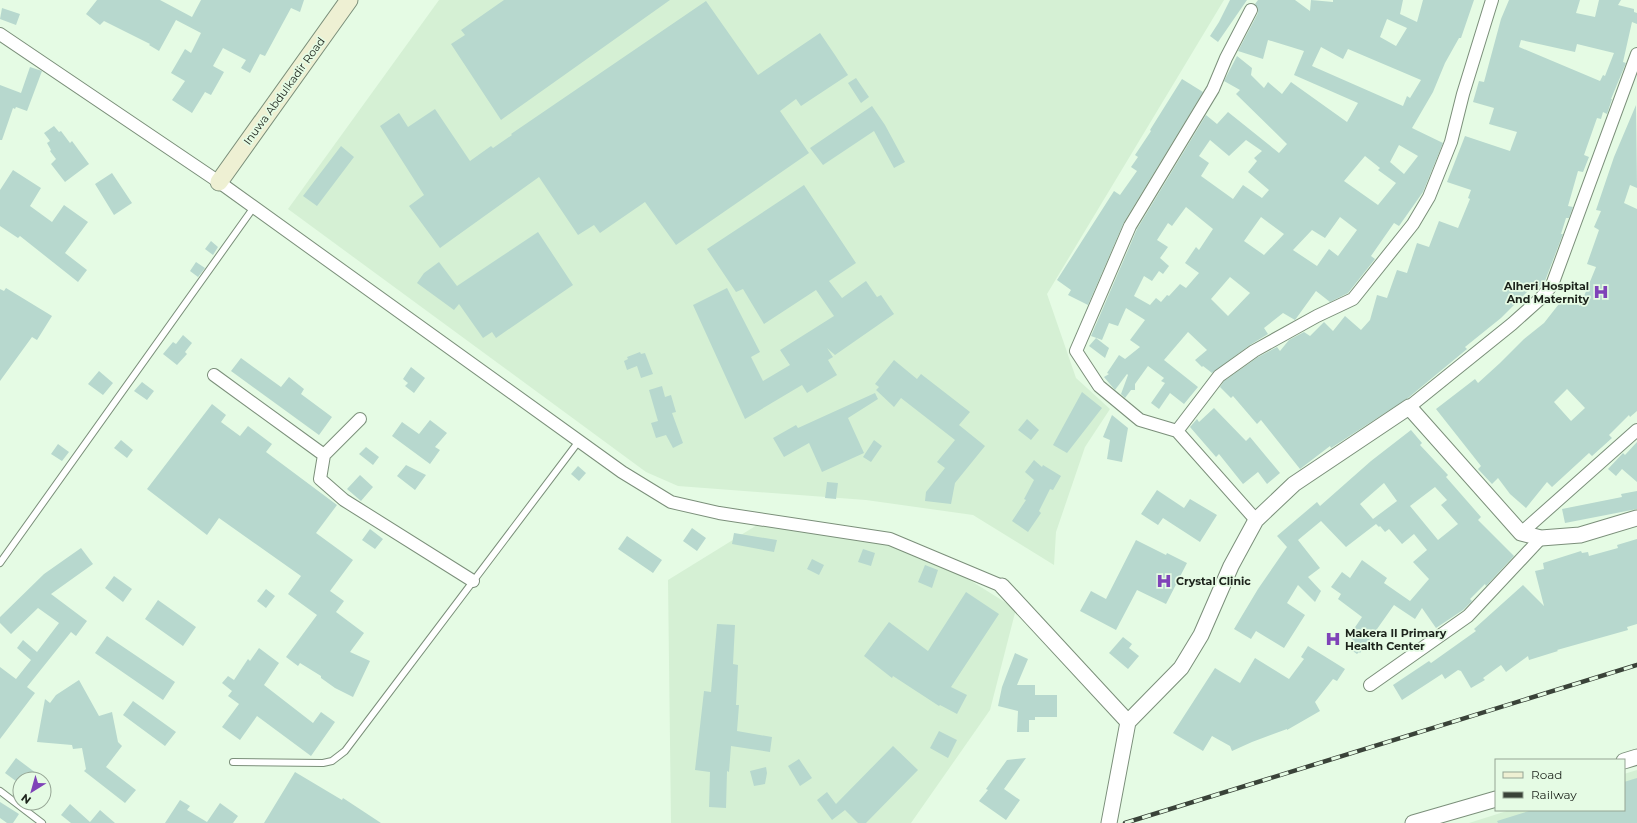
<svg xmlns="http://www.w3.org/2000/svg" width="1637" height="823" font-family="Montserrat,sans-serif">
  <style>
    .built { fill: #d5f0d4 }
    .building { fill: #b7d8ce; fill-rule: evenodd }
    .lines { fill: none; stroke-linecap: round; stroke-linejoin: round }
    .service-casing { stroke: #7b8f7a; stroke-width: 8 }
    .minor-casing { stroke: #7b8f7a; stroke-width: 14 }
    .tertiary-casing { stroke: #7b8f7a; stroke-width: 17 }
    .secondary-casing { stroke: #7b8f7a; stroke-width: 19 }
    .service { stroke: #fff; stroke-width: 6 }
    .minor { stroke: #fff; stroke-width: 12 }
    .tertiary { stroke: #fff; stroke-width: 15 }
    .secondary { stroke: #eef0d3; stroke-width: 17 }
    .rail-casing { stroke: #3a4339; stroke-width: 4.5 }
    .rail { stroke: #e5fbe4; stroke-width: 3; stroke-dasharray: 9; stroke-linecap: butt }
    .labels { text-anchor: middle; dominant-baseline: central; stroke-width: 3.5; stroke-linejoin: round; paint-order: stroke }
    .street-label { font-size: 11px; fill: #1c231b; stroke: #e5fbe4 }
    .poi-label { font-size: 11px; font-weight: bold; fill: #1c231b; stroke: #e5fbe4; text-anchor: start }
  </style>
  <rect width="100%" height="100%" fill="#e5fbe4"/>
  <path class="built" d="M439,0h785l-177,294 29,84 34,31 -25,38 -29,85 -2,33 -81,-50 -107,-15 -188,-14 -32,-14 -358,-263z
    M762,522l134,12 120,75 -26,101 -79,113h-240l-3,-243z
    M1637,770v53h-168l41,-13h114v-36z"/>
  <path class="building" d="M97,0h63l32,17 9,-17h103l-4,12 -9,-4 -26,48 -5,-2 -10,19 -9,-5 5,-8 -23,-12 -10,18 11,6 -13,23 -6,-3 -13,21 -20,-13 13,-19 -14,-8 14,-24 6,4 10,-20 -25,-13 -17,31 -10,-6 1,-1 -46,-23 -4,4 -14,-11z
    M504,0h166l-169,120 -50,-76 14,-9 -4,-5z
    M1230,0h17l-29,42 -8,-6 9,-14z
    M1258,0h37l15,11 1,-11 22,2v-2h70l-3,14 17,8 6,-22h51l-13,38h-2l-14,25 -12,29 -21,36 31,15 -20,49 -24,34 -5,-3 -23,33 4,3 -27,34 -18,9 -14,-11 -21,29 -12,-7 -19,15 4,6 -18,11 -38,28 -9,-7 -1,1 -7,-7 12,-10 -19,-18 -24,28 34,27 -14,17 -14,-11 -11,16 -8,-6 14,-20 -4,-2 3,-3 -16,-12 -13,18v6h-4l-6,8 -4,-4 7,-19 -1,-1 -12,16 -11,-13 5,-3 -2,-1 12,-18 6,4 15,-12 -10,-7 15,-20 -19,-12 -8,18 -9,-3 -7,17 -11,-4 46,-107 69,-114 11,9 11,-12 51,41 8,-9 -51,-50 4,-4 -16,-9 13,-25 15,12 -1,7 13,13 4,-6 14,12 9,-12 56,40 11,-19 -64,-28 10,-24 -36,-11 -5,19 -25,-8 20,-38v-4l-3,-5zM1387,19l20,9 -11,18 -16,-9zM1321,47l22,12 5,-10 73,31 -11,18 -3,-2 -4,10 -91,-40zM1210,140l19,16 17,-16 16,11 -8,7 3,3 -9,11 21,18 -7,8 -19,-13 -10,14 -32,-23 8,-13 -10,-7zM1399,145l19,11 -14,18 -14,-12zM1365,156l15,12 -2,2 18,13 -18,22 -34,-24zM1186,207l27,22 -14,21 -3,-3 -11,16 14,10 -13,15 -6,-4 -11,12 -2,-1 -6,7 -5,-4 -6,7 -16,-9 10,-20 8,5 7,-10 4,3 6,-8 -9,-8 8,-11 -11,-7 11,-17 4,3zM1261,217l23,17 -20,21 -20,-14zM1340,217l17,13 -19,26 -9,-7 -12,17 -24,-16 19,-20 13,8zM1230,277l20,16 -22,23 -17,-17z
    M1509,0h71l-4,13 19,4 4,-17h22l-3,5 16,4v3l3,1v11l-5,-2 -9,40 3,1 -15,36h1l-5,15 -4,-2 -2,7 -4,-1 -13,37 5,2 -6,15 -5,-1 -10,35 5,1 -4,11h-3l-5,16h2l-18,47 -3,2 -5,8 -6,-3 -30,30 -36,29 2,2 -59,49 -77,50 -1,-2 -30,23 -39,-49 -4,4 -24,-28 -2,2 -11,-11 4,-6 34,-24 19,-10 3,4 9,-11 15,-8 6,4 14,-14 9,9 12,-15 16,14 9,-10 7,-25 10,3 10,-28 10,3 10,-30 12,4 10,-26 19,7 12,-29 -2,-1 3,-8 -24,-8 18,-46 45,15 7,-19 -28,-8 5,-16 -21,-6 6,-21 5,1 17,-63zM1521,40l54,12 2,-8 37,9 -9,23 -2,-1 -3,6 -81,-34z
    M706,1l52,74 62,-42 15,22 13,20 -47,31 -5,-7 -16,12 29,42 -133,92 -31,-43 -45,31 -6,-8 -16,10 -39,-58 -99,71 -31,-42 15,-11 -44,-69 19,-13 9,14 27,-18 35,52 21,-15 2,2 19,-13 -1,-1z
    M2,8l18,6 -4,11 -16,-6z
    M30,67l12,4 -15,40 -11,-4 -1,2 -2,-1 -11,32h-2v-55l21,8z
    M856,78l13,19 -8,6 -13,-20z
    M1182,79l21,13 -79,130 -36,83 -20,-10 3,-5 -14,-10 57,-89 6,4 17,-24 -6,-4 7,-10 -3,-2 16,-24 -1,-1z
    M1636,105l1,83 -7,-3 -6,18 13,6v202l-7,6 -1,-2 -20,20 3,3 -20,18 -3,-3 -37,34 -5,-5 -21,26 -16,-14 -12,-16 -6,6 -14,-15 3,-3 -45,-57 39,-30 3,4 22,-20 24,-24 20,-16 22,-28 14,11 16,-39 -9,-3 12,-34 -5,-3 7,-16 -5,-1 18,-53zM1567,389l18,19 -14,13 -17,-19z
    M872,106l13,19 20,37 -11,6 -20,-37 -51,34 -13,-17z
    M54,126l5,6 2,-1 9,12 2,-2 17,23 -24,18 -14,-18 5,-5 -6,-8 1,-1 -4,-7 3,-2 -6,-8z
    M341,146l13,11 -37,49 -14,-10z
    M13,170l28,18 -11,18 22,16 12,-17 24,17 -23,31 22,17 -9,12 -58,-46 -2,2 -18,-12v-36z
    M112,173l20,30 -18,12 -19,-31z
    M804,185l52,78 -27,18 13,17 24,-17 11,16 4,-2 13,19 -59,41 -8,-7 6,9 -5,3 9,15 -30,18 -5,-8 -57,34 -52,-114 34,-17 33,64 -9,5 12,24 27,-16 -10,-15 54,-34 -18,-26 -52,34 -21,-35 -7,3 -29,-43z
    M538,232l35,53 -77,53 -4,-6 -9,6 -24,-34 -5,6 -37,-27 7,-10 15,-11 18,24z
    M211,241l7,6 -5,8 -8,-6z
    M196,262l9,6 -7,9 -8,-6z
    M6,288l46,28 -15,24 -5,-3 -32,44v-92l4,2z
    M183,335l9,8 -7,9 2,2 -10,11 -14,-11 10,-12 3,2z
    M1096,338l13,10 -4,10 -16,-12z
    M640,352l1,2 4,-1 8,21 -12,4 -4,-12 -10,4 -3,-9 4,-2 -1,-2z
    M241,358l40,29 8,-10 15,12 -3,5 31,23 -13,18 -88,-64z
    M894,360l23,19 4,-5 49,38 -11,13 26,21 -30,37 -4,21 -26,-3 1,-9 19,-24 -8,-6 18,-22 -54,-42 -7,9 -18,-17 3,-3 -4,-3z
    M411,367l14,11 -11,15 -9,-7 3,-3 -5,-4z
    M99,371l14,12 -10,12 -15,-11z
    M142,382l12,9 -7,9 -13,-9z
    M662,386l3,11 6,-2 5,17 -4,1 11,30 -10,5 -7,-13 -10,3 -5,-15 7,-2 -9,-31z
    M1082,392l20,16 -35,45 -14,-8z
    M875,393l3,6 -30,19 16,35 -42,19 -13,-29 -25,14 -11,-19 23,-13 2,3z
    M212,404l14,11 -5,7 19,14 8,-10 24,18 -6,8 71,53 -21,28 37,27 -23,31 14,10 -8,11 28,21 -14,19 20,9 -17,36 -18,-9 -14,-10v-2l-21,-13 -2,3 -12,-9 31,-42 -29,-21 13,-18 -82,-58 -12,17 -60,-46z
    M1214,408l32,33 4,-4 30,36 -13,11 -9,-12 -15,12 -24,-30 -3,3 -26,-30 7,-8 2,3z
    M1112,415l16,13 -6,34 -15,-3 3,-19 -7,-3z
    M1027,419l12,11 -8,10 -13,-10z
    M430,420l17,13 -12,14 5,3 -10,14 -38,-28 10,-14 17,12z
    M1411,430l11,13 -2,2 28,30 -2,2 35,40 -3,3 36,36 -28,30 -1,-2 -15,15 2,2 -9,9 -27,18 -14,-20 -7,11 -21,-14 -34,48 -1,-1 -2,2 -10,-7 6,-7 -4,-4 13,-19 -24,-18 3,-5 -10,-7 11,-15 8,6 12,-18 25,18 -3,5 26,18 19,-22 -16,-17 14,-12 -13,-16 -12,10 -13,-15 -4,3 -5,-6 -1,1 -3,-3 -30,23 -25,-26 -23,19 22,28 -12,9 13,14 -6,11 -17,-17 -11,18 18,12 -21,33 -28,-17 -5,8 -17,-10 24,-40 29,-42 -10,-11 40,-34 3,4 51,-45zM1384,483l13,18 -24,18 -13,-15zM1435,487l12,13 -6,5 17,19 -20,16 -28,-34z
    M121,440l12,10 -6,8 -13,-10z
    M874,440l8,6 -11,16 -8,-5z
    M1637,442v40l-15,-13 -6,7 -8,-7 15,-16 2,2z
    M58,444l11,8 -7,9 -11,-7z
    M366,447l13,10 -6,8 -14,-11z
    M1034,460l8,7 1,-2 18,11 -8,14 -3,-1 -11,22 2,2 -13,19 -16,-11 14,-21 -2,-1 10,-19 -9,-8z
    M406,465l20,10 -11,15 -18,-14z
    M578,466l8,7 -7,8 -8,-7z
    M360,475l13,12 -12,14 -14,-12z
    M827,482l11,1 -2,16 -11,-1z
    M1157,490l27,18 6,-9 27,16 -17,27 -37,-24 -5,7 -17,-11z
    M1637,491v18l-72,14 -3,-14 60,-12 -1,-3z
    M692,528l14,10 -9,13 -14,-10z
    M370,529l13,10 -8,10 -13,-9z
    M734,533l43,7 -3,12 -42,-8z
    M627,536l35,24 -9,13 -35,-24z
    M1637,539v85l-10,3 1,3 -71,20 1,1 -29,9 -1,-4 -22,16 -5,-7 -18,13 2,2 -14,8 -10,-17 -3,-1 -13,9 -3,-5 -40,26 -9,-15 36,-24 2,2 45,-32 -2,-2 49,-44 21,21 -9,-35 9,-2 -1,-6 38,-12 1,2 6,-1 1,4 29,-8 -1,-3z
    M1136,540l30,15 1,-2 20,10 -21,41 -29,-14 -21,40 -36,-19 11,-20 15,8z
    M81,548l12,16 -42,30 36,27 -11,15 -5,-4 -44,55 8,6 -35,46v-72l16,12 15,-19 -14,-12 6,-8 14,12 22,-29 -21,-15 -27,26 -11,-11v-6l44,-43z
    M863,549l12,4 -4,13 -13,-4z
    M812,559l12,6 -5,10 -12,-6z
    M925,565l13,5 -6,18 -14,-6z
    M114,576l18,13 -9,13 -18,-14z
    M266,589l9,7 -9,12 -9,-7z
    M966,592l33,22 -48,73 16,8 -10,19 -17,-9 -1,1 -46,-30 -1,2 -28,-22 25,-34 39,29z
    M158,600l38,27 -13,19 -38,-27z
    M717,624l18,1 -2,39 5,1 -2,40h3l-2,26 35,6 -2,15 -39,-6 -2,26 -2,-1 -1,37 -17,-1 1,-35 -15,-2 9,-79 7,1z
    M107,636l68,46 -12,18 -68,-47z
    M1123,637l9,7 -3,4 10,8 -11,13 -19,-16z
    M1308,646l37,23 -8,12 -4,-2 -18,23 5,9 -33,19v-1l-35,13 -20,9 -2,-5 -18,-10 -9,15 -30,-18 42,-65 25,15 15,-25 34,21 15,-20 -3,-2z
    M259,648l20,15 -15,22 49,38 8,-11 14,10 -24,34 -54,-40 -17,24 -18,-13 17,-23 -11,-8 4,-5 -10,-8 6,-7 6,4 14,-21 2,2z
    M1015,653l13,6 -11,26h18v10h22v22h-22v3h-6v12h-12l1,-21 -20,-5 4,-19z
    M79,680l20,36 13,-4 6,30 4,4 -16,21 30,23 -11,13 -41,-32 2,-2 -4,-21 -9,1 -1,-4 -35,-3 8,-43 5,4 6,-8z
    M133,701l43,31 -11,14 -42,-31z
    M939,731l18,9 -9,18 -18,-10z
    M893,746l25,24 -52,53h-8l-13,-13 -13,10 -15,-20 10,-8 9,12z
    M16,758l28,21h-24v5l-15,-11z
    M1026,758l-22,31 16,11 -14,20 -27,-19 9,-11 -2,-1 21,-29z
    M799,759l13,19 -12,8 -12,-20z
    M766,767l1,6 -2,11 -11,2 -4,-15z
    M295,772l47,28 1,-2 38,25h-117z
    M1637,778v45h-139l-1,-2 35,-11h92v-28z
    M180,800l10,6 -3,4 20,12 13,-19 18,13 -5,7h-68z
    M0,802l19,12 -6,9h-6l-7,-5z
    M70,804l20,18 10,-12 15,13h-44l-10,-8z"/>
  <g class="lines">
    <defs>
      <path id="service" d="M0,563l254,-356
        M233,762l90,1 9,-2 13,-10 234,-310
        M0,791l42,32"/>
      <path id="minor" d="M0,34l219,148 403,290 49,30 48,11 171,26 112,47
        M214,375l110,80
        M1409,407l103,-83 29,-26 11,-13 85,-231
        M360,419l-36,36 -4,24 24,21 129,81
        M1177,431l-37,-11 -41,-34 -23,-35 54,-125 83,-137 13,-31 25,-48
        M1256,520l-79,-89 42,-55 35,-25 63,-35 36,-17 60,-75 16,-27 22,-55 12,-48 29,-94
        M1521,533l116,-103
        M1370,685l98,-69 73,-78"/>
      <path id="tertiary" d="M1002,586l126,136
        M1624,761l13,-4
        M1109,823l19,-101 53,-54 20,-33 30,-69 25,-46 38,-36 115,-77 112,126 20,5 39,-3 57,-17
        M1413,823l83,-24"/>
      <path id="secondary" d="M219,182l130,-182"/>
    </defs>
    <use href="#service" class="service-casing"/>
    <use href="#minor" class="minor-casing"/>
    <use href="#tertiary" class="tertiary-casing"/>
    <use href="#secondary" class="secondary-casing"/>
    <use href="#service" class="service"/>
    <use href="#minor" class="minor"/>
    <use href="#tertiary" class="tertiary"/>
    <use href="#secondary" class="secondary"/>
    <defs>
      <path id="rail" d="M1125,823l512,-158"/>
    </defs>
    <use href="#rail" class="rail-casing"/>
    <use href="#rail" class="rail"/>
  </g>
  <defs>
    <symbol id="hospital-bare" viewBox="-9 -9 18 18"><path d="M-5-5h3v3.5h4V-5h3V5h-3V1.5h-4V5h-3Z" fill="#7f43b8" stroke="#e5fbe4" stroke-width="2.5" paint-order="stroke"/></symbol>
  </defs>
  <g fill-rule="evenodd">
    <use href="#hospital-bare" x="1590" y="281" width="22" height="22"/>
    <use href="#hospital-bare" x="1153" y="570" width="22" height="22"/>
    <use href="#hospital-bare" x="1322" y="628" width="22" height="22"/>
  </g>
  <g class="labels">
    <g class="street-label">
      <text transform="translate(284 91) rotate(-54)">Inuwa Abdulkadir Road</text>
    </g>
    <g class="poi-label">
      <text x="1589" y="286" text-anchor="end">Alheri Hospital<tspan x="1589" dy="13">And Maternity</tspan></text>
      <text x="1176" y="581">Crystal Clinic</text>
      <text x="1345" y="633">Makera II Primary<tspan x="1345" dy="13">Health Center</tspan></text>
    </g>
  </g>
  <rect x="1495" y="759" width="130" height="52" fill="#e5fbe4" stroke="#95a594"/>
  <rect x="1503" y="772" width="20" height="6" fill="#eef0d3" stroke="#95a594"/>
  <text x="1531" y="779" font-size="12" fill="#1c231b">Road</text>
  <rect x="1503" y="792" width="20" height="6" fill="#3a4339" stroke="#95a594"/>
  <text x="1531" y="799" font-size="12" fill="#1c231b">Railway</text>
  <g transform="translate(32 791) rotate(217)"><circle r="19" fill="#e5fbe4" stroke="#95a594"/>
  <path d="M0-3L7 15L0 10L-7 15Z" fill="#7f43b8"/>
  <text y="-6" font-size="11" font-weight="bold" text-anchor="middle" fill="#1c231b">N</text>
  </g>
</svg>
